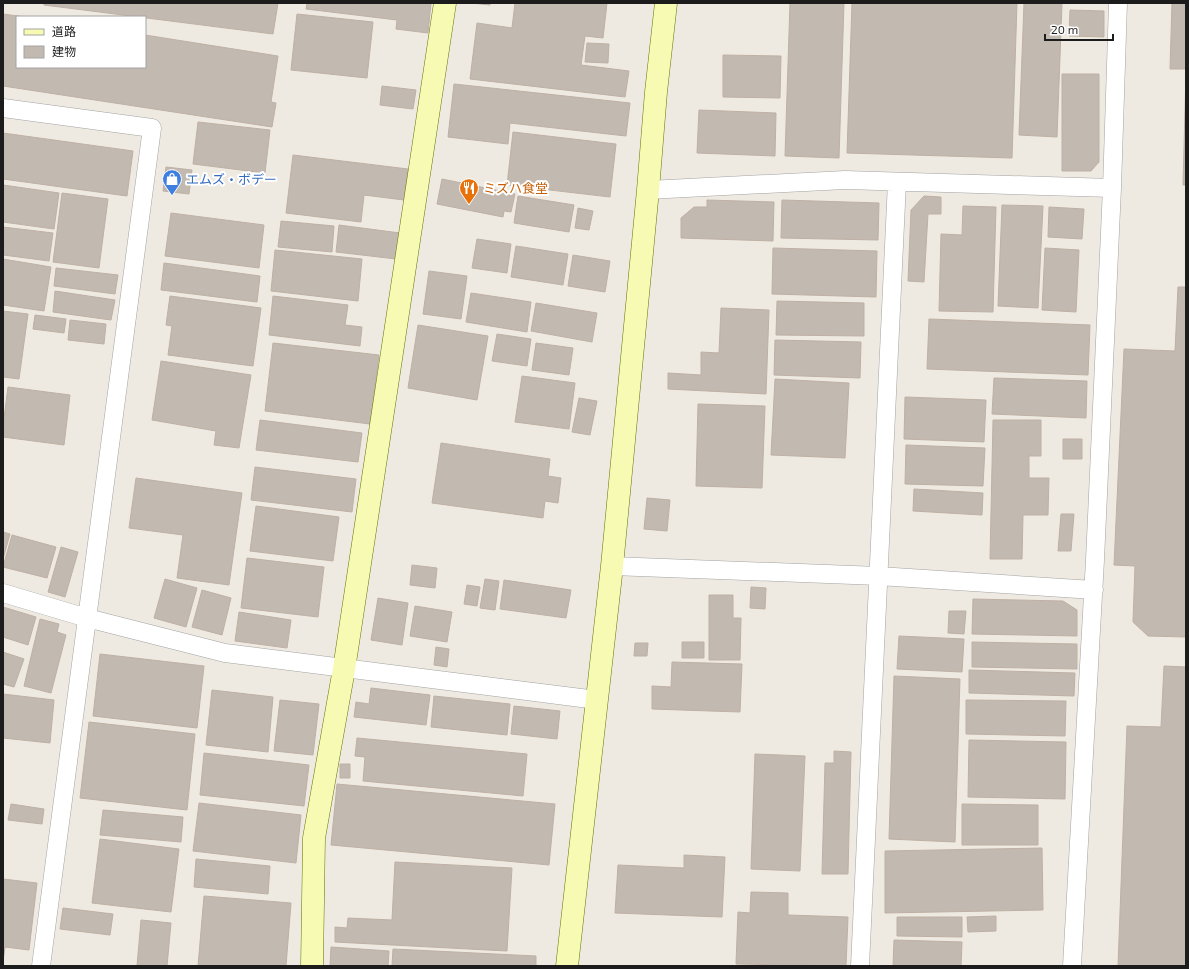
<svg xmlns="http://www.w3.org/2000/svg" width="1189" height="969" font-family="'Exo 2','Noto Sans JP',sans-serif">
  <style>
    .building { fill: #c2b9b1; stroke: #bfb0a4 }
    .lines { fill: none; stroke-linecap: round; stroke-linejoin: round }
    .street-casing { stroke: #a3a3a3; stroke-width: 19 }
    .secondary-casing { stroke: #667303; stroke-width: 23 }
    .street { stroke: #fff; stroke-width: 18 }
    .secondary { stroke: #f6fab3; stroke-width: 22 }
    .labels { text-anchor: middle; dominant-baseline: central; stroke-width: 4; stroke-linejoin: round; paint-order: stroke }
    .shop-label { font-size: 13px; fill: #366cbe; stroke: #fff; text-anchor: start }
    .food-label { font-size: 13px; fill: #c56008; stroke: #fff; text-anchor: start }
  </style>
  <rect width="100%" height="100%" fill="#eeeae1"/>
  <path class="building" d="M44,3h234l-5,31 -229,-29z
    M307,3h124l-3,30 -32,-4 1,-9 -91,-11z
    M471,3h19v2z
    M515,3h92l-4,35 -18,-2 -4,29 48,6 -4,26 -155,-18 7,-56 35,5z
    M790,3h54l-5,155 -54,-2z
    M852,3h165l-5,155 -165,-5z
    M1024,3h38l-5,134 -38,-2z
    M1172,3h14v66h-16z
    M1070,10l34,1v26l-35,-1z
    M3,14l22,3h-8v50h128v-32l133,21 -7,46 5,1 -4,24 -269,-41z
    M297,14l76,8 -6,56 -76,-8z
    M587,43l22,1 -1,19 -23,-1z
    M723,55l58,1 -1,42 -57,-1z
    M1186,73v112h-3z
    M1062,74h37v88l-8,9h-29z
    M454,84l176,19 -4,33 -116,-13 -2,21 -60,-7z
    M382,86l34,4 -3,19 -33,-4z
    M699,110l77,3 -1,43 -78,-3z
    M198,122l72,8 -5,43 -72,-9z
    M513,132l103,12 -6,53 -103,-12z
    M3,133l130,18 -6,45 -124,-17z
    M293,155l115,14 -4,31 -40,-5 -3,27 -75,-9z
    M166,167l26,3 -3,24 -26,-3z
    M442,179l73,15 -4,18 -7,-1 -1,6 -66,-13z
    M3,185l56,8 -5,36 -51,-7z
    M62,193l46,6 -9,69 -46,-6z
    M518,196l56,9 -5,27 -55,-9z
    M924,196l17,1v17h-13l-4,68 -16,-1 3,-71z
    M707,200l67,2 -1,39 -92,-3v-20l13,-11h13z
    M782,200l97,3 -1,37 -97,-2z
    M1002,205l41,1 -5,102 -40,-2z
    M963,206l33,1 -3,105 -54,-1 2,-77 21,1z
    M1049,207l35,2 -2,30 -34,-2z
    M578,208l15,3 -4,19 -14,-2z
    M171,213l93,12 -5,43 -94,-12z
    M281,221l53,5 -2,26 -54,-5z
    M339,225l61,8 -4,26 -60,-7z
    M3,227l50,6 -4,28 -46,-6z
    M477,239l34,5 -4,29 -35,-5z
    M516,246l52,8 -5,31 -52,-8z
    M773,248l104,3 -1,46 -104,-3z
    M1045,248l34,2 -3,62 -34,-2z
    M275,250l87,9 -4,42 -87,-10z
    M573,255l37,6 -5,31 -37,-6z
    M3,259l48,8 -7,44 -41,-6z
    M164,263l96,13 -3,26 -96,-12z
    M56,268l62,7 -3,19 -61,-8z
    M429,271l38,5 -6,43 -38,-5z
    M1178,287h8v350l-38,-1 -15,-14 2,-56 -21,-1 10,-216 51,2z
    M55,291l60,9 -4,20 -58,-8z
    M471,293l60,9 -4,30 -61,-10z
    M170,296l91,12 -8,58 -85,-11 4,-29 -6,-1z
    M273,296l75,9 -3,20 17,2 -2,19 -91,-11z
    M777,301l87,2v33l-88,-1z
    M536,303l61,10 -5,29 -61,-11z
    M721,308l48,2 -3,84 -98,-5v-16l33,2v-23l18,1z
    M3,311l25,3 -9,65 -16,-2z
    M35,315l31,4 -2,14 -31,-4z
    M929,319l161,6 -2,50 -161,-6z
    M70,320l36,4 -2,20 -36,-4z
    M418,325l70,11 -11,64 -69,-12z
    M497,334l34,5 -4,27 -35,-5z
    M775,340l86,2 -1,36 -86,-3z
    M273,343l106,12 -9,69 -105,-13z
    M536,343l37,5 -4,27 -37,-5z
    M161,361l90,14 -12,73 -25,-3 2,-14 -64,-11z
    M522,376l53,7 -6,46 -54,-7z
    M994,378l93,3 -1,37 -94,-4z
    M775,379l74,4 -4,75 -74,-3z
    M8,387l62,8 -6,50 -61,-8v-11z
    M905,397l81,3 -2,42 -80,-3z
    M579,398l18,3 -7,34 -18,-3z
    M698,404l67,2 -3,82 -66,-2z
    M260,420l102,13 -4,29 -102,-12z
    M993,420h48v36h-12v22h20l-1,37h-25l-1,44h-32z
    M1063,439h19v20h-19z
    M441,443l109,16 -2,17 13,2 -3,25 -13,-2 -2,17 -111,-15z
    M906,445l79,3 -2,38 -78,-2z
    M255,467l101,12 -4,33 -101,-12z
    M136,478l106,15 -13,92 -52,-7 6,-43 -54,-7z
    M914,489l69,4 -1,22 -69,-4z
    M647,498l23,2 -3,31 -23,-2z
    M256,506l83,11 -6,44 -83,-10z
    M1061,514h13l-3,37h-13z
    M3,532l7,2 -7,25z
    M12,535l44,12 -9,31 -44,-11z
    M61,547l17,5 -13,45 -17,-5z
    M247,558l77,9 -6,50 -77,-9z
    M412,565l25,3 -2,20 -25,-3z
    M165,579l32,9 -11,39 -32,-9z
    M485,579l14,2 -4,29 -15,-2z
    M504,580l67,10 -5,28 -66,-9z
    M467,585l13,2 -3,19 -13,-2z
    M751,587l15,1 -1,21 -15,-1z
    M202,590l29,8 -9,37 -30,-8z
    M709,595h24v23h8l-1,42h-31z
    M378,598l30,5 -6,42 -31,-5z
    M973,599l90,2 14,9v26l-105,-2z
    M415,606l37,6 -5,30 -37,-6z
    M3,607l33,10 -8,28 -25,-8z
    M949,611h17l-2,23 -16,-1z
    M239,612l52,8 -4,28 -52,-7z
    M40,619l19,5 -2,8 9,3 -15,58 -27,-7z
    M899,636l65,3 -2,33 -65,-3z
    M682,642h22v16h-22z
    M972,642l105,2v25l-105,-2z
    M635,643h13l-1,13h-13z
    M436,647l13,2 -2,18 -13,-2z
    M3,652l21,7 -10,28 -11,-3z
    M100,654l104,12 -7,62 -104,-12z
    M672,662l70,2 -2,48 -88,-3v-23l19,1z
    M1164,666l22,1v299h-68l9,-240 34,1z
    M969,670l106,3 -1,23 -105,-3z
    M894,676l66,3 -5,163 -66,-3z
    M371,688l59,7 -4,30 -72,-8 2,-15 13,2z
    M212,690l61,7 -5,55 -62,-7z
    M3,694l51,6 -4,43 -47,-5z
    M434,696l76,8 -3,31 -76,-8z
    M280,700l39,4 -6,51 -39,-4z
    M966,700l100,1 -1,35 -99,-2z
    M514,706l46,5 -3,28 -46,-5z
    M89,722l106,12 -8,76 -107,-12z
    M357,738l170,16 -4,42 -160,-15 2,-24 -10,-1z
    M969,740l97,2 -1,57 -97,-2z
    M834,751l17,1 -3,122h-26l3,-111h9z
    M204,753l105,12 -5,41 -104,-11z
    M755,754l50,2 -5,115 -49,-2z
    M340,764h10v14h-10z
    M337,784l218,20 -6,61 -218,-20z
    M199,803l102,12 -5,48 -103,-12z
    M11,804l33,5 -2,15 -34,-4z
    M962,804l76,1v40h-76z
    M103,810l80,7 -2,25 -81,-7z
    M100,839l79,10 -8,63 -79,-9z
    M1042,848l1,62 -158,3v-62z
    M684,855l41,2 -3,60 -107,-4 3,-48 66,3z
    M196,859l74,7 -2,28 -74,-7z
    M395,862l117,6 -5,83 -172,-9v-15l12,1 1,-10 44,2z
    M3,879l34,4 -8,67 -24,-3 -2,15z
    M751,892l37,1v22l60,2 -2,49 -110,-2 2,-52 12,1z
    M204,896l87,7 -5,63h-88z
    M63,908l50,6 -3,21 -50,-6z
    M996,916v15l-28,1 -1,-15z
    M897,917h65v20l-65,-1z
    M141,920l30,3 -4,43h-30z
    M894,940l68,2 -1,24h-68z
    M331,947l58,4 -1,15h-58z
    M393,949l143,7v10h-144z"/>
  <g class="lines">
    <defs>
      <path id="street" d="M3,108l149,20 -111,838
        M648,190l197,-10 267,8
        M612,566l267,10 215,14
        M3,593l84,25 138,35 372,47
        M860,966l37,-784
        M1072,966l23,-406 17,-372 6,-185"/>
      <path id="secondary" d="M312,966l2,-128 30,-169 101,-666
        M567,966l45,-400 36,-376 8,-98 10,-89"/>
    </defs>
    <use href="#street" class="street-casing"/>
    <use href="#secondary" class="secondary-casing"/>
    <use href="#street" class="street"/>
    <use href="#secondary" class="secondary"/>
  </g>
  <defs>
    <symbol id="shop-pin" viewBox="-11 -11 22 30"><path d="M0 17L-7.5 6A9.5 9.5 0 1 1 7.5 6Z" fill="#3f7fe0" stroke="#fff"/><path d="M-5-2.5h2.3a2.7 3.5 0 0 1 5.4 0H5L5.5 6h-11ZM-1.5-2.5h3a1.5 2.3 0 0 0-3 0Z" fill="#fff"/></symbol>
    <symbol id="restaurant-pin" viewBox="-11 -11 22 30"><path d="M0 17L-7.5 6A9.5 9.5 0 1 1 7.5 6Z" fill="#e8710a" stroke="#fff"/><path d="M-5-6h1v4h1v-4h1v4h1v-4h1v5L-1.5 .5V6h-2V.5L-5-1ZM5-6V6H3V1.5H1.5Q1.5-4 5-6Z" fill="#fff"/></symbol>
  </defs>
  <g fill-rule="evenodd">
    <use href="#shop-pin" x="161" y="168" width="22" height="30"/>
    <use href="#restaurant-pin" x="458" y="177" width="22" height="30"/>
  </g>
  <g class="labels">
    <g class="shop-label">
      <text x="186" y="179">エムズ・ボデー</text>
    </g>
    <g class="food-label">
      <text x="483" y="188">ミズハ食堂</text>
    </g>
  </g>
  <rect width="1189" height="969" fill="none" stroke="#1c1c1c" stroke-width="8"/>
  <rect x="16" y="16" width="130" height="52" fill="#ffffff" stroke="#a4a4a4"/>
  <rect x="24" y="29" width="20" height="6" fill="#f6fab3" stroke="#a4a4a4"/>
  <text x="52" y="36" font-size="12" fill="#1c1c1c">道路</text>
  <rect x="24" y="46" width="20" height="12" fill="#c2b9b1" stroke="#a4a4a4"/>
  <text x="52" y="56" font-size="12" fill="#1c1c1c">建物</text>
  <path d="M1045 34v6h68v-6" fill="none" stroke="#1c1c1c" stroke-width="2"/>
  <text x="1051" y="34" font-size="12" fill="#1c1c1c" stroke="#ffffff" stroke-width="3" paint-order="stroke">20 m</text>
</svg>
